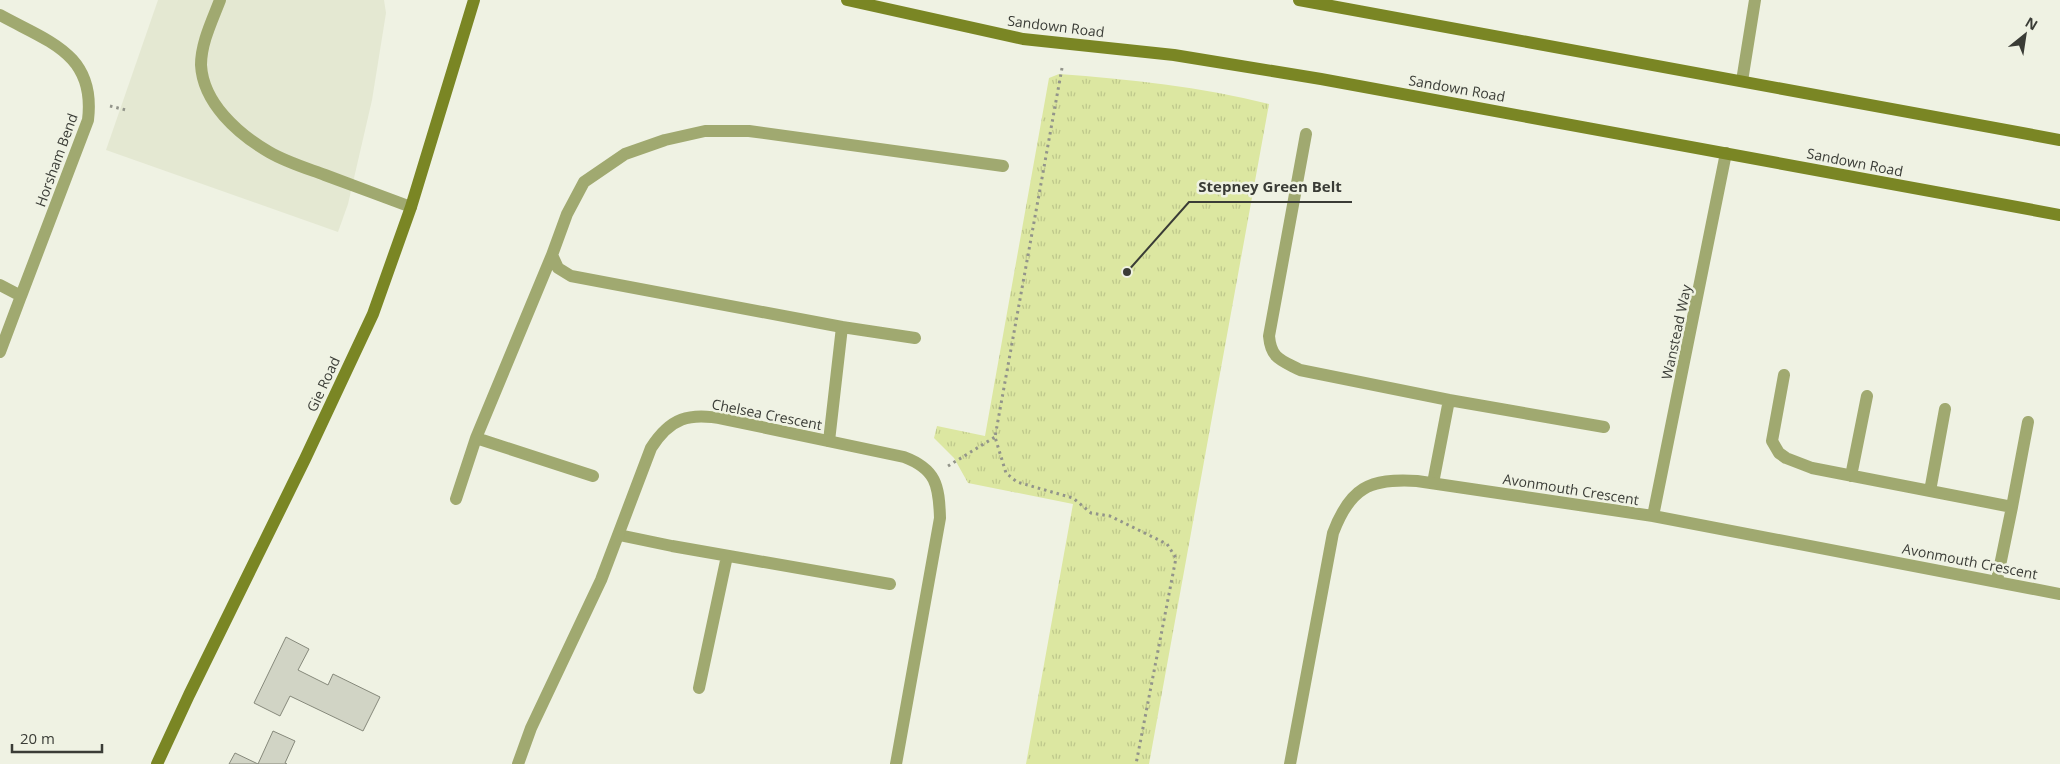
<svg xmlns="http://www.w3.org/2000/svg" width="2060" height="764" font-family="'Open Sans',sans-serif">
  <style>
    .built { fill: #e4e8d2 }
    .grass { fill: url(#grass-tufts) }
    .building { fill: #d1d4c5; stroke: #86897b }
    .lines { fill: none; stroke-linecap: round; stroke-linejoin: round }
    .path { stroke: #92948a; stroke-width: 3; stroke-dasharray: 2.5 4; stroke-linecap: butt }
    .lane { stroke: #a0a970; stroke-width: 12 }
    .street { stroke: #a0a970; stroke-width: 12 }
    .secondary { stroke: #7a8624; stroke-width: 12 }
    .labels { text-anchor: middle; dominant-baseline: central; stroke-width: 5; stroke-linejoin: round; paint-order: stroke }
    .street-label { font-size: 14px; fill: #3a3c36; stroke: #eff2e3 }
    .leader { fill: none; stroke: #3a3c36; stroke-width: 2 }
    .callout-dot { fill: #3a3c36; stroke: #eff2e3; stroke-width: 2 }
    .callout-label { font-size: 15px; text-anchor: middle; font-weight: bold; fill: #3a3c36; stroke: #eff2e3; stroke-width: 5; stroke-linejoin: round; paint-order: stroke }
  </style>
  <defs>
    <pattern id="grass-tufts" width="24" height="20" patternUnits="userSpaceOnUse" patternTransform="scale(1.25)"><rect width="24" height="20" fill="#dce7a1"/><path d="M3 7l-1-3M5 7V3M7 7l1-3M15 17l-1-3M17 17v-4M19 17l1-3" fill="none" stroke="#bec78b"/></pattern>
  </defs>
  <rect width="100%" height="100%" fill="#eff2e3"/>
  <path class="built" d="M158,0h226l2,13 -14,87 -24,104 -10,28 -232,-82z"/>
  <path class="grass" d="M1059,74c70,5 142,13 210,30l-120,660h-123l47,-260 -105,-21 -14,-25 -20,-20 3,-12 48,10 64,-358z"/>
  <path class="building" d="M286,637l23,12 -11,21 30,15 5,-11 47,23 -17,34 -73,-35 -10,20 -26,-13z
    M273,731l22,10 -10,22 2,1h-58l6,-11 23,11z"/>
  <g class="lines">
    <path class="path" d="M1062,68l-67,369 11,36 11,9 56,16 18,15 19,3 57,28 9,14 -40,206
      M110,106l16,4
      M948,466l47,-29"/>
    <path class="lane" d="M220,0c-8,21 -19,43 -19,65 2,38 37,69 68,87 17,10 37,16 56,23 29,11 57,21 86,32
      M1306,134l-37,202c2,23 12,24 31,34l149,30 -16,83
      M842,327l73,11
      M1784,375l-12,66 7,12 7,5 26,10 200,39 16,-85
      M1449,400l155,27
      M476,438l117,38
      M829,441l13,-114 -271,-51 -13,-8 -6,-13 15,-41 17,-32 41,-28 40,-14 40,-9h44l254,35
      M1851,476l16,-80
      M1930,491l15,-82
      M456,499l20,-61 76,-183
      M619,535l53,11 218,38
      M1997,580l15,-73
      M699,688l28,-132"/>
    <path class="street" d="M0,15c49,27 96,39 88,105l-67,176
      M1742,81l13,-81
      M0,285l21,11 -21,56
      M1653,516l73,-363
      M518,764l13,-36 70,-148 50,-132c19,-30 38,-36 73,-29l180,38c32,12 35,28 36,61l-44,246
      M1290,764l43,-231c17,-45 36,-55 84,-52l236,35 407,78"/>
    <path class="secondary" d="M847,0l176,39 151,16 147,24 739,136
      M1299,0l761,140
      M157,764l32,-69 116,-236 68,-145 38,-107 63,-207"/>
  </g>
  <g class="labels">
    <g class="street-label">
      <text transform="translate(1056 26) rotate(7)">Sandown Road</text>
      <text transform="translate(1457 88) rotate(10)">Sandown Road</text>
      <text transform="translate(56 160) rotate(-70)">Horsham Bend</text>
      <text transform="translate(1855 162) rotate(11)">Sandown Road</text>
      <text transform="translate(1676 332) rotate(-78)">Wanstead Way</text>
      <text transform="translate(323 384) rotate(-65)">Gie Road</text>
      <text transform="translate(767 414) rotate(11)">Chelsea Crescent</text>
      <text transform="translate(1571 489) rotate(9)">Avonmouth Crescent</text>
      <text transform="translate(1970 561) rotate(11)">Avonmouth Crescent</text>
    </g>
  </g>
  <path class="leader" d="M1127 272L1189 202H1352"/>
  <circle class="callout-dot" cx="1127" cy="272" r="5"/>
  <g class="callout-label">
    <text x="1270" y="192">Stepney Green Belt</text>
  </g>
  <g transform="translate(2025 35) rotate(30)" stroke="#eff2e3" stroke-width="4" paint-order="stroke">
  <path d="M0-4L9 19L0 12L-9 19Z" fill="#3a3c36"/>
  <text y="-8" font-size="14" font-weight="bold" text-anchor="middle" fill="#3a3c36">N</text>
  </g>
  <path d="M12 744v8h90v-8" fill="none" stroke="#3a3c36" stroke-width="2.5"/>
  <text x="20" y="744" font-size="15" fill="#3a3c36" stroke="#eff2e3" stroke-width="4" paint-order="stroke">20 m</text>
</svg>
